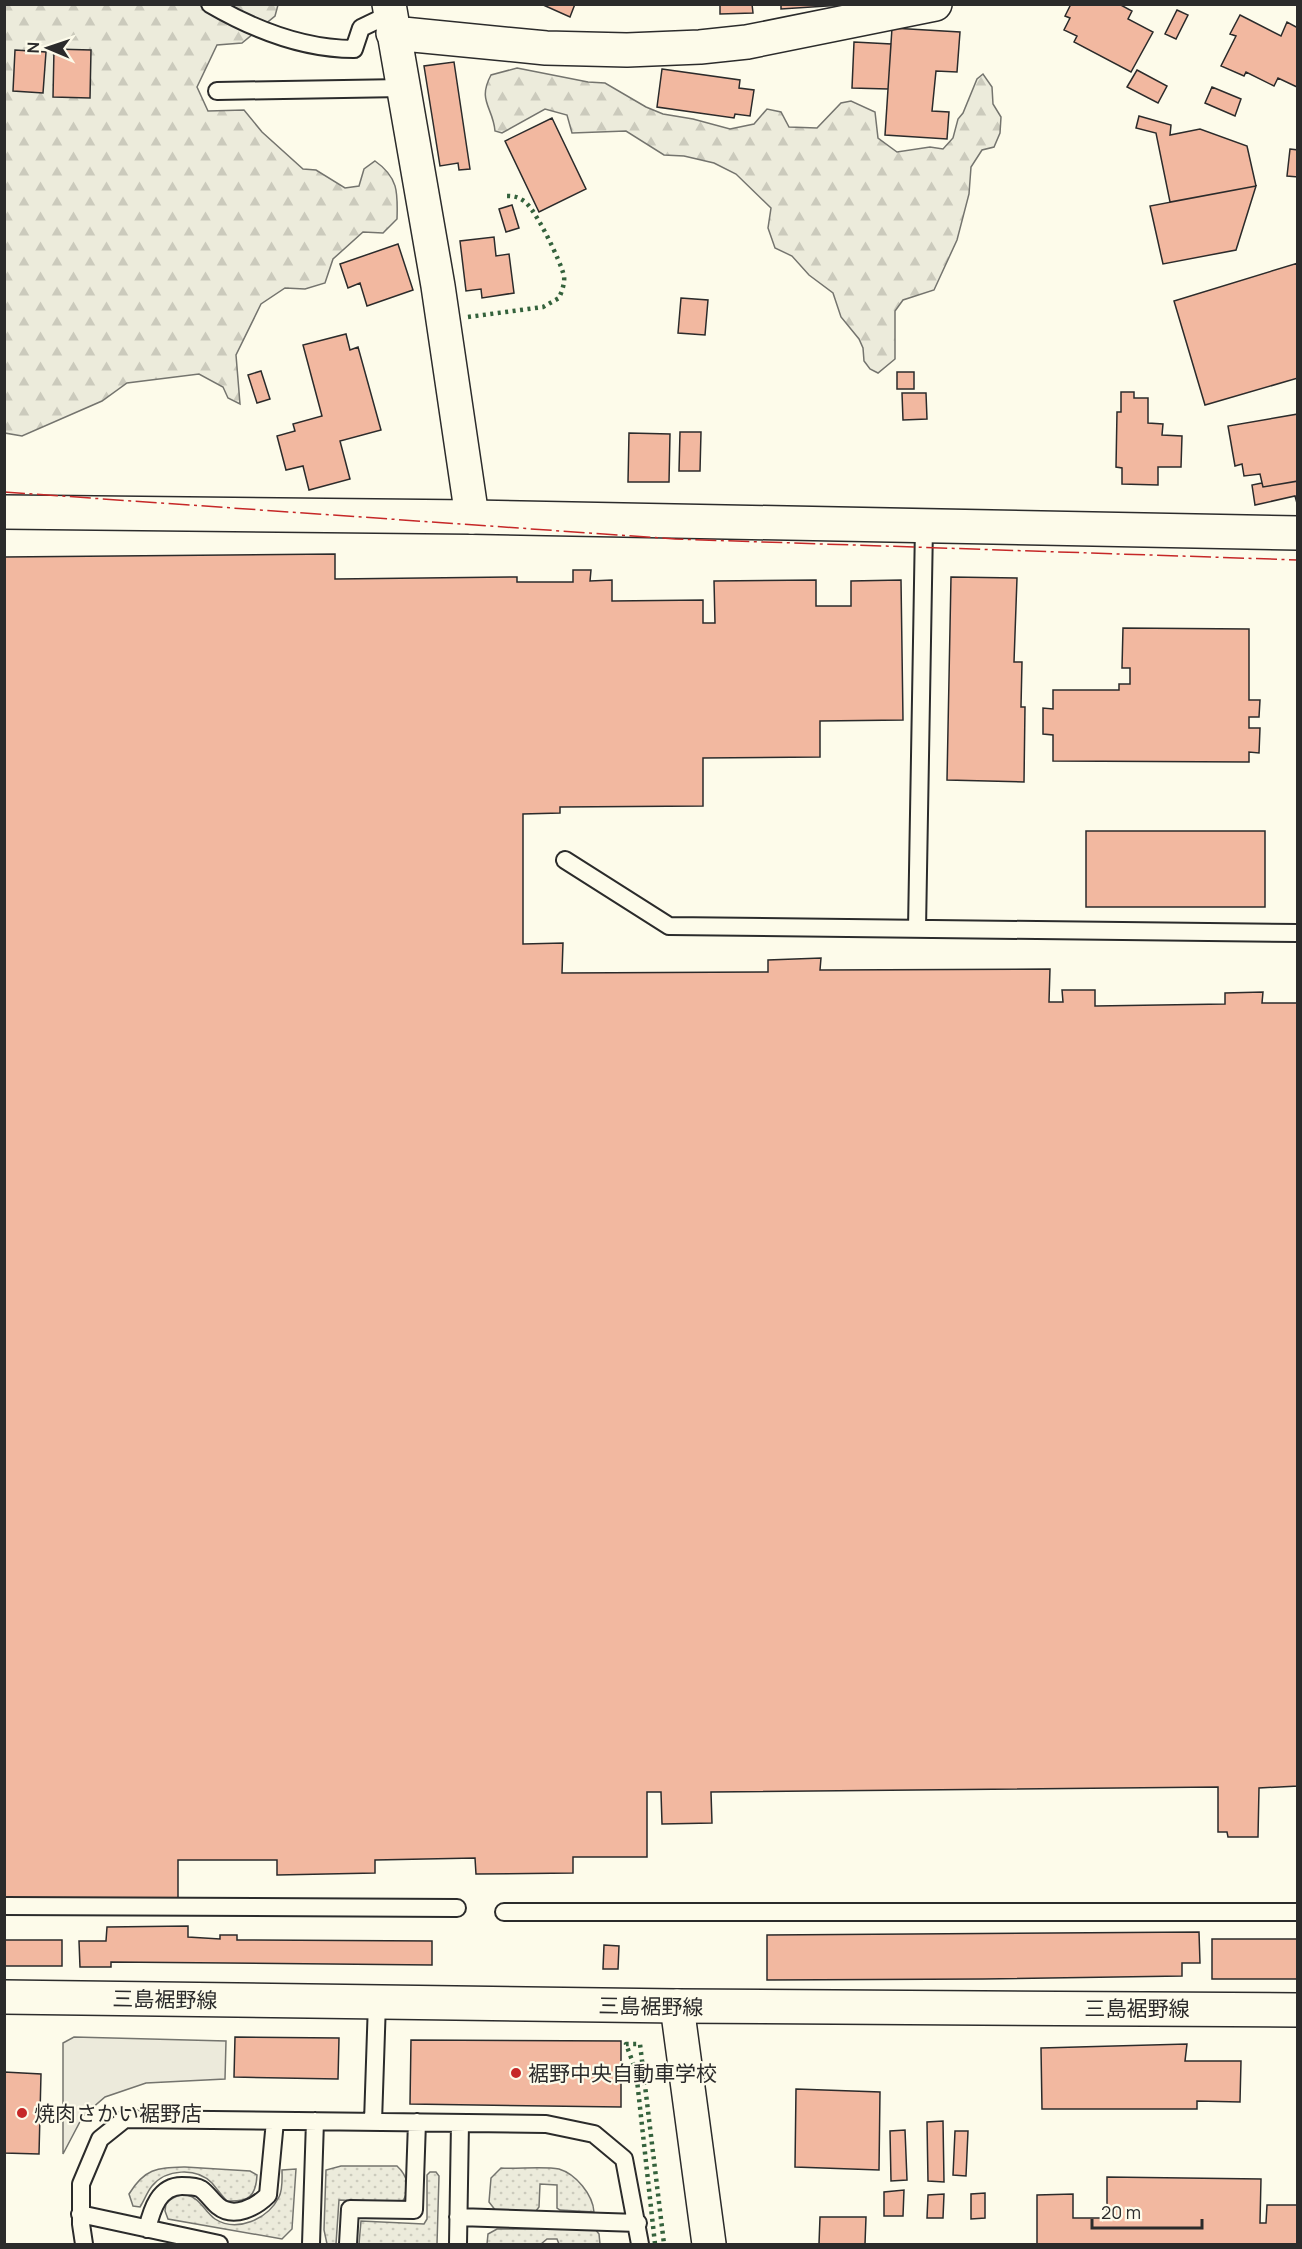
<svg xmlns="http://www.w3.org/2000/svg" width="1302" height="2249" font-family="Manrope,'Noto Sans JP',sans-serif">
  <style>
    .grass { fill: url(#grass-dots); stroke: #74746e; stroke-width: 1.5 }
    .forest { fill: url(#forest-firs); stroke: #74746e; stroke-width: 1.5 }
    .parking { fill: #eceadb; stroke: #74746e; stroke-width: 1.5 }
    .building { fill: #f2b8a0; stroke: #2b2b2b; stroke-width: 1.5 }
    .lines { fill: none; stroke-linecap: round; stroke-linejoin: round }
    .service-casing { stroke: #2b2b2b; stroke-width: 20 }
    .minor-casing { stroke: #2b2b2b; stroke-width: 36 }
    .tertiary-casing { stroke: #2b2b2b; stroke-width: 36 }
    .primary-casing { stroke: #2b2b2b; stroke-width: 36 }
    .service { stroke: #fdfbea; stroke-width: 16 }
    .minor { stroke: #fdfbea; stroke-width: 33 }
    .tertiary { stroke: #fdfbea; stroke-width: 33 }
    .primary { stroke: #fdfbea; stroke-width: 33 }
    .hedge { stroke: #34623c; stroke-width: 4.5; stroke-dasharray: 3 4.5; stroke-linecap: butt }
    .power { stroke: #c62828; stroke-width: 1.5; stroke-dasharray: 21 4.5 3 4.5; stroke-linecap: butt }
    .poi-dot { fill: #c62828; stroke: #fdfbea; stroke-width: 2 }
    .labels { text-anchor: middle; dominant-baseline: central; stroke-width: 4.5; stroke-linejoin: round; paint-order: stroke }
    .street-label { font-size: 21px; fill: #2b2b2b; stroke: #fdfbea }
    .poi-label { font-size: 21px; fill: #2b2b2b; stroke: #fdfbea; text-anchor: start }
  </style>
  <defs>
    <pattern id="grass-dots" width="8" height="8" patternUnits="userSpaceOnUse" patternTransform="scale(1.5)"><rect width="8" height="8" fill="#ecebdb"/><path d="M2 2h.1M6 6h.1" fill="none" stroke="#cbcabc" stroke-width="1.8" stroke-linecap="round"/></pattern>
    <pattern id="forest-firs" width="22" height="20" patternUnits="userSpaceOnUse" patternTransform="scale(1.5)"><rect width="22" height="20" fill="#ecebdb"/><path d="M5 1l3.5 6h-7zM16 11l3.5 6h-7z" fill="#cbcabc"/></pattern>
  </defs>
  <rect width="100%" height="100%" fill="#fdfbea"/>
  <path class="grass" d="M341,2166h56c11,10 14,24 5,36l-63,-2 -3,44h-9l-3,-14 2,-60z
    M185,2167l65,4 7,4c-1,22 -9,27 -30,26 -5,-5 -10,-12 -15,-18 -16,-16 -46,-14 -60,3 -5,6 -8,15 -12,21l-7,-1 -4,-12c16,-26 28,-26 56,-27z
    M501,2168c16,1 44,-2 58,1 17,5 34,26 35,43l-34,-2 -3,-2v-23l-17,-1 -1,23 -3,4h-40l-7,-9 2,-24z
    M296,2169l-4,60 -10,10 -114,-20 -3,-8 1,-8c6,-5 13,-9 21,-8 12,2 19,18 28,24 22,14 53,0 64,-22 4,-8 3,-19 3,-27z
    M430,2172h6l3,4 -2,68h-78l2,-23 63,3 3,-5v-44z
    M497,2229h98l4,5 1,10h-41l-2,-5h-10l-6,5h-54l1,-10z"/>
  <path class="forest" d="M4,5h274l-3,11 -33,27 -25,2 -20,42 11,24 36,-1 18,22 41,37 13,1 29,18 14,-2 5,-17 11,-8c23,16 23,31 22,58l-14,14 -20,-1 -30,27 -8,24 -20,6 -20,-1 -24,16 -25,51 4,49 -12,-6 -5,-11 -24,-13 -72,9 -25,18 -80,35 -17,-3z
    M517,68l71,14 17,1 41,24 17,7 30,5 37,10 24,-5 13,-15 14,3 8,15 28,1 24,-25 10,-2 24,11 3,26 19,14 33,-5 13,2 10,-11 5,-19 5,-6 14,-34 6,-5 9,13 1,17 8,13 -1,16 -6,14 -12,3 -11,17 -2,27 -12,46 -23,50 -31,10 -8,11v48l-17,14 -8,-4 -6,-8 -1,-13 -4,-9 -18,-22 -8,-24 -24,-18 -17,-19 -17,-8 -7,-20 3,-20 -35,-34 -22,-11 -30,-7 -20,-1 -38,-24 -54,2 -5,-18 -22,-6 -43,24 -7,-2c-2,-24 -18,-30 -4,-56z"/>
  <path class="parking" d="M74,2037l152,4 -1,38 -79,4 -41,14 -22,19 -20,38v-111z"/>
  <path class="building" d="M541,4h34l-5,13z
    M720,4h32l1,9 -33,1z
    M781,4h61v1l-61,4z
    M1071,4h48l13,7 -4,8 25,13 -22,40 -57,-30 3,-6 -13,-6 6,-12 -5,-2z
    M1177,10l11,5 -12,24 -11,-5z
    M1240,15l41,21 6,-14 11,6 -1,59 -19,-9 -4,8 -28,-14 -2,4 -23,-10 15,-30 -6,-2z
    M892,28l68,4 -3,40 -21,-1 -4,40 17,1 -2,27 -62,-4z
    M854,42l37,2 -3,45 -36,-1z
    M54,49l37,1 -1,48 -37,-1z
    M15,50l31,2 -3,41 -30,-2z
    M454,62l16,107 -11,1 -1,-7 -18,3 -16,-100z
    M662,69l78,11 -1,8 15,2 -4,26 -15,-2 -1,4 -77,-11z
    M1137,70l30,16 -9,17 -31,-16z
    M1212,87l29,12 -6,17 -30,-13z
    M1139,116l32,9 -1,10 30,-6 47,17 9,40 -86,16 -14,-69 -20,-5z
    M552,118l34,71 -47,23 -34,-71z
    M1290,149l8,1v27l-11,-1z
    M1256,186l-20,64 -73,14 -13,-58z
    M512,205l7,23 -13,4 -7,-23z
    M494,237l2,19 13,-2 5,39 -32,5 -1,-9 -15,2 -6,-50z
    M398,244l15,46 -46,16 -7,-23 -12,5 -8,-24z
    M1298,263v115l-93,27 -31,-104z
    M681,298l27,2 -3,35 -27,-2z
    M346,334l4,16 8,-3 23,83 -41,11 10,38 -41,11 -6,-24 -17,4 -9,-34 18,-5 -2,-7 29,-8 -19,-71z
    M261,371l9,28 -13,4 -9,-28z
    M897,372h17v17h-17z
    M1121,392h13v6h14v25l15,1 -1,11 20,1 -1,31h-23v18l-36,-1v-16l-6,-1 1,-55h4z
    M902,393h24l1,26 -24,1z
    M1298,414v67l-35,6 -3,-13 -16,2 -2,-12 -7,2 -7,-40z
    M680,432h21l-1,39h-21z
    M629,433l41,1 -1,48h-41z
    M1298,481v26l-3,-11 -40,9 -3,-20 10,-2 1,4z
    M335,554v25l182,-2v5h56v-12h18l-1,11 22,-1v21l91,-1v23h12l-1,-42 102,-1v26h35v-25l50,-1 2,140 -83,1v36l-117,1v48l-143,1v6l-37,1v130l40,-1 -1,30 206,-1v-12l53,-2 -1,12 230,-1 -1,33h14l-1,-12h33v16l130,-2v-11l38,-1 -1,11h36v783l-39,2 -1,49h-30l-1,-5h-9v-45l-507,5 1,31 -50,1 -1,-32h-14v65h-74v16l-97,1 -1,-16 -100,2v13l-98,2v-15h-99v38h-174v-1341z
    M951,577l66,1 -3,84h8l-1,45h4l-1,75 -77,-2z
    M1123,628l126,1v71h11l-1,17h-10v11h11l-1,25 -10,-1v10l-196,-1v-26l-10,-1v-26l10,1v-19h66v-6h11v-16h-8z
    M1086,831h179v76h-179z
    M188,1926v11l32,2v-4h17v5l195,1v24l-321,-3v5h-31l-1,-26h27l1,-14z
    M1199,1932l1,31h-18v13l-199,3 -216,1v-45z
    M1212,1939h86v40h-86z
    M4,1940h58v26h-58z
    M604,1945l15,1 -1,23h-15z
    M235,2037l104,1 -1,41 -104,-2z
    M411,2040l210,1v66l-211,-3z
    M1187,2044l-2,17h56l-1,41 -43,-1v8h-155l-1,-61z
    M4,2072l37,2 -2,80 -35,-1z
    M796,2089l84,3 -1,78 -84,-3z
    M943,2121l1,61 -16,-1 -1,-59z
    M905,2130l2,50 -16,1 -1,-50z
    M955,2131h13l-2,45 -13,-1z
    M1107,2177l154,2 -1,44h6l1,-18h31v39h-261v-49l36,-1v24h34z
    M904,2190l-1,26h-19v-24z
    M985,2193v25l-14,1v-25z
    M944,2194l-1,24h-16l1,-23z
    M820,2217h46l-1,27h-46z"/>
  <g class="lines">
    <defs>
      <path id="service" d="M210,4c43,25 93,45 144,45l7,-21 29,-14
        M217,91l186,-3
        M565,860l104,66 629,7
        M917,929l7,-403
        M4,1906l453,2
        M504,1912h794
        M373,2122l4,-120
        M80,2214l139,30
        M458,2217l180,6
        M147,2229c5,-20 12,-43 35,-43 6,0 14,0 19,3 6,4 11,12 17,17 16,13 38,1 50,-11l7,-74
        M84,2244l-3,-20v-40l19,-45 25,-20 421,5 48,10 30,25 16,85
        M311,2244l4,-123
        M348,2244l2,-35 64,1 3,-88
        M458,2244l2,-121"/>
      <path id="minor" d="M389,4l49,282 34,231
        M393,33l153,15 81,2 73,-3 47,-5 188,-38
        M677,2006l32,238"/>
      <path id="tertiary" d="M4,512l468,5 826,16"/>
      <path id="primary" d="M4,1997l673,9 621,4"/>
    </defs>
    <use href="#service" class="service-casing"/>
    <use href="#minor" class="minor-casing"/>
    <use href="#tertiary" class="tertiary-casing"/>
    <use href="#primary" class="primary-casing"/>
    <use href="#service" class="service"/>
    <use href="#minor" class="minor"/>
    <use href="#tertiary" class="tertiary"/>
    <use href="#primary" class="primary"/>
    <path class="hedge" d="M468,317l75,-10 16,-9c3,-7 6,-15 5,-22 -3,-14 -29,-68 -40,-75 -6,-4 -10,-5 -17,-5
      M655,2244l-19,-173 -10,-27h14l24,200"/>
    <path class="power" d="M4,492l671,47 623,21"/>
  </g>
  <g class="poi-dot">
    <circle cx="516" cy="2073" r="6"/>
    <circle cx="22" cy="2113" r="6"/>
  </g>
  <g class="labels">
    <g class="street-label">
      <text transform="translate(165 1999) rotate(1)">三島裾野線</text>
      <text transform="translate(651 2006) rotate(1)">三島裾野線</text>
      <text x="1137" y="2008">三島裾野線</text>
    </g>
    <g class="poi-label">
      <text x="528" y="2073">裾野中央自動車学校</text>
      <text x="34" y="2113">焼肉さかい裾野店</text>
    </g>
  </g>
  <rect width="1302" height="2249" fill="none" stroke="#2b2b2b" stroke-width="12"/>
  <g transform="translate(48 48) rotate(272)" stroke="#fdfbea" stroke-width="4.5" paint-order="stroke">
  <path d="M0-4.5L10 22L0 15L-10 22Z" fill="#2b2b2b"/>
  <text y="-9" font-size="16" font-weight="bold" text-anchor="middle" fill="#2b2b2b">N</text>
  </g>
  <path d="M1092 2219v9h110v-9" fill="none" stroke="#2b2b2b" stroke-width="3"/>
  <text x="1101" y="2219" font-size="18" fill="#2b2b2b" stroke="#fdfbea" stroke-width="4.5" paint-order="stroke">20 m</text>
</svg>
